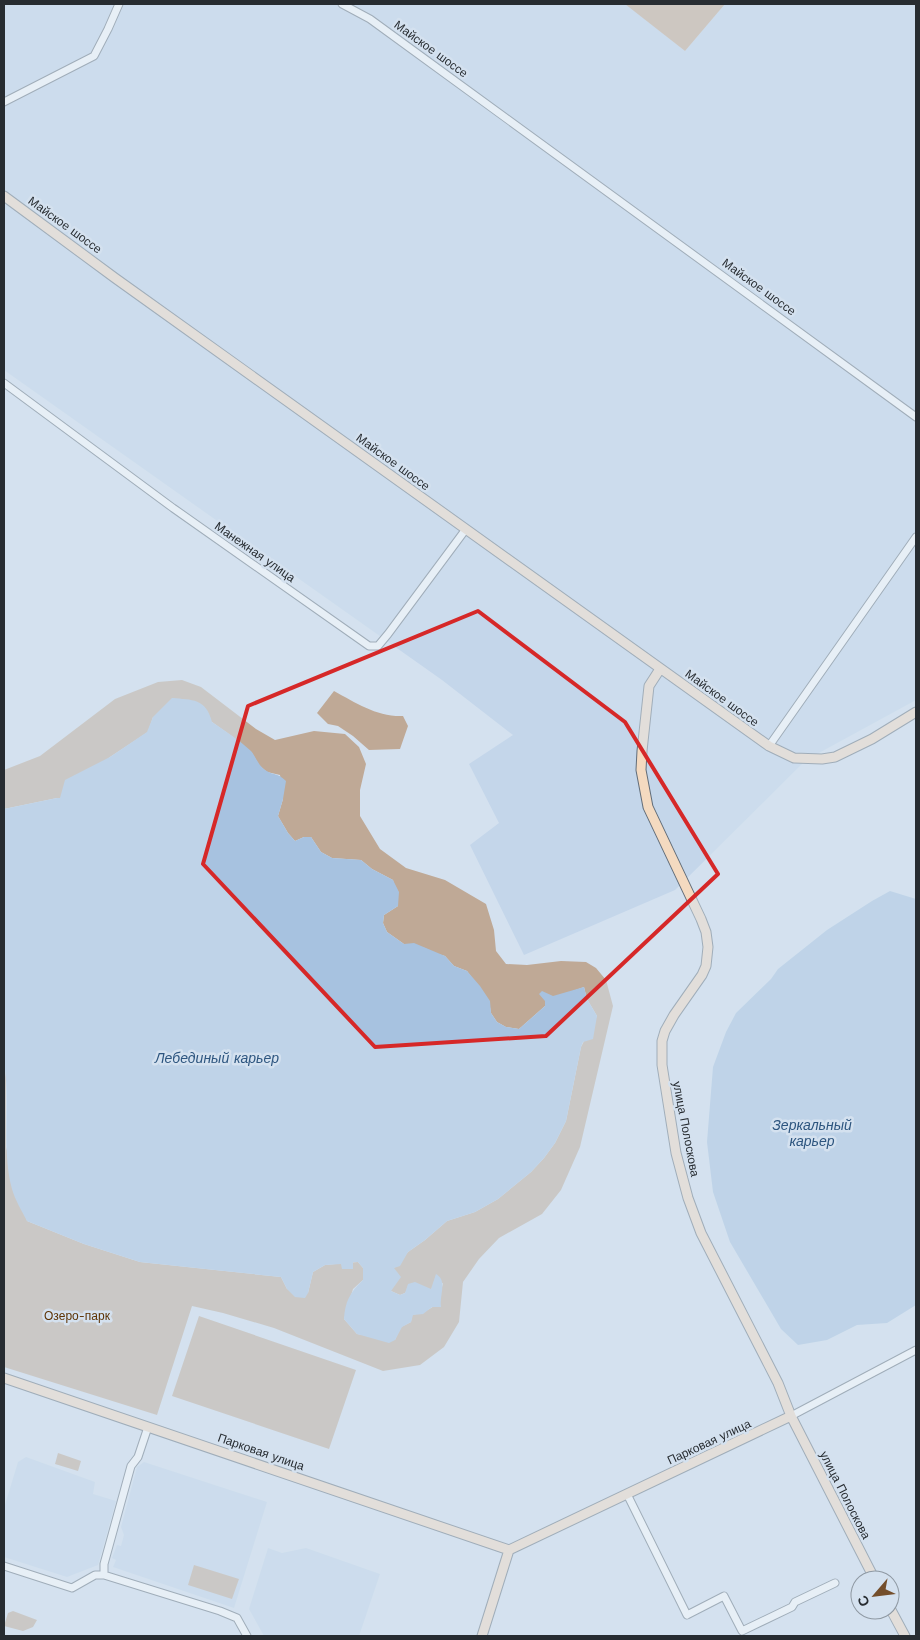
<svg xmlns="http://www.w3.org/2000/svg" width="920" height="1640" font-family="'Work Sans',sans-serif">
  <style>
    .built { fill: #c4d6ea }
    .green { fill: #bfa996 }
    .forest { fill: #c5a68b }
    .water { fill: #a7c2e0 }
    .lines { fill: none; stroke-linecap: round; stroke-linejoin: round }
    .street-casing { stroke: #626d79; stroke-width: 9 }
    .secondary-casing { stroke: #626d79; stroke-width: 11 }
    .street { stroke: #fff; stroke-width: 7 }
    .secondary { stroke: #f4dac0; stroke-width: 9 }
    .marked { fill: none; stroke: #d62828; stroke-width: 4; stroke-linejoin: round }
    .labels { text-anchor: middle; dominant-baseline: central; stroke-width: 5; stroke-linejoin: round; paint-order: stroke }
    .street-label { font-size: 12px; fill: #272c31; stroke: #d4e1ef }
    .park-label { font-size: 12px; fill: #5e3405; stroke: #d4e1ef }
    .water-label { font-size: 14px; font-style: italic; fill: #2d557f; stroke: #d4e1ef }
  </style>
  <rect width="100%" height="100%" fill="#d4e1ef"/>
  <path class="built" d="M4,4h622l59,47 40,-47h191v696l-110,60 -131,130 -151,65 -54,-110 29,-22 -30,-59 44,-29 -71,-55 -438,-310z
    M26,1457l69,25 -2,12 23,7 -18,64 -31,12 -63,-20v-49l14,-46z
    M144,1462l123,40 -33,106 -121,-41 3,-7 -4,-2 5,-13 4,1 3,-11 -3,-8 16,-60z
    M268,1548l14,5 24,-5 74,26 -21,62h-95l-15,-27z"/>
  <path class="green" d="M182,680l19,7 55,42 19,11 39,-9 31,3 14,13 7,17 -6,26v26l20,33 26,19 39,12 41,24 8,26 2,21 10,13 21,1 34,-4 25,1 10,6 10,12 7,26 -33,141 -19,43 -19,24 -43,24 -20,21 -16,23 -4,40 -15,25 -24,18 -37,6 -109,-43 -51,-15 -31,-7 -35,109 -153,-48v-304l2,14v70l21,74 57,23 56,18 141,15 6,12 21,4 5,-21 12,-7 33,-3 5,6v12l-10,9 -9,30 13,15 38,6 6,-13 10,-5 1,-7c23,-6 26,-9 31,-32l-12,6h-23l-3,4 -5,2 -9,-4 3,-23 14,-16 17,-12 22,-19 28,-9 23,-13 33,-27 13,-14 11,-15 11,-22 15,-74 16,-31 -10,-17 -3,-12 -39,14v5l-26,23 -13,-2 -9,-5 -6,-9 -2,-12 -22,-30 -13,-5 -9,-10 -14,-4 -6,-4 -21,-4 -17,-12 -4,-9 1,-8 14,-9 -5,-26 -21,-11 -11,-9 -29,-2 -11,-6 -10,-15h-7l-9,4 -7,-8 -10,-17 5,-17 -3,-24 -13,-3 -8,-7 -7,-12 -19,-16 -21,-15 -59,-5 -5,15 -38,25 -50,42 -3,-1 -53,11v-39l36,-14 75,-57 43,-17z
    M334,691c22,12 43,26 69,25l5,10 -8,23 -31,1 -16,-14 -15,-10 -10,-2 -11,-11z
    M199,1316l157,54 -27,79 -157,-53z
    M58,1453l23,8 -3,10 -23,-7z
    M194,1565l45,14 -7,20 -44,-14z
    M13,1611l24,9 -4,7 -10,4 -19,-5 4,-13z"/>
  <path class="forest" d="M625,4h100l-40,47z"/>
  <path class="water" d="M172,698c20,2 34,0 40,24 13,9 27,18 39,29 5,6 7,14 14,19 9,6 12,2 21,11l-3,18 -5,17 10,17 7,8 9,-4h7l10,15 11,6 29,2 11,9 21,11 6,12 -1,14 -14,9 -1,8 4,9 17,12 10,-1 31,13 9,10 13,5 13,15 10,15 1,12 6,9 9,5 13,2 26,-23v-5l-6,-7 3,-3 11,5 31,-9 3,12 10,17 -4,23 -10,3 -2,5 -15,74 -11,22 -11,15 -13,14 -33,27 -23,13 -28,9 -22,19 -17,12 -8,14 -6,2 7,9 -10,14 9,4 5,-2 3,-9 7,-2 16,7 5,-15c12,7 3,21 5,33h-9l-9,7 -10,1 -2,7 -9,5 -7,13 -6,3 -32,-9 -13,-15c1,-17 6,-27 19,-39v-12l-5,-6h-5v7h-11l-1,-5 -16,1 -12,7 -5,21 -3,5 -10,-1 -8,-8 -6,-12 -141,-15 -56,-18 -57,-23c-5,-10 -12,-21 -15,-32 -11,-41 -1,-85 -8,-126v-254l53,-11h3l5,-18 45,-23 37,-25 6,-15z
    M890,891l26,8v406l-29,18 -30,2 -30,15 -29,5 -17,-16 -51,-87 -17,-50 -6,-50 6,-75 13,-35 10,-19 35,-34 7,-10 49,-39 45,-29z"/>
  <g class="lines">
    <defs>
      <path id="street" d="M342,4l28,15 546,398
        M4,102l90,-46 14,-27 11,-25
        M4,383l169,125 196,138h9l10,-12 78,-105
        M769,746l147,-209
        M791,1416l125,-66
        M148,1427l-10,30 -7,9 -27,98v11l116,36 17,7 10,18
        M627,1494l60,121 37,-19 18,35 50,-24 3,-5 40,-19
        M4,1566l68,22 23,-13h9"/>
      <path id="secondary" d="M4,196l111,82 654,468 25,12 28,1 13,-2 37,-18 44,-27
        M660,669l-11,17 -7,65 -1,19 7,37 53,112 5,13 2,15 -2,19 -4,9 -28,40 -9,16 -3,10v24l14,88 12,45 13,35 77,150 13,33 84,164
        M4,1378l505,172 282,-134
        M890,1608l15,28
        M482,1636l27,-86"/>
    </defs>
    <use href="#street" class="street-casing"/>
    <use href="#secondary" class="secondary-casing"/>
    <use href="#street" class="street"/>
    <use href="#secondary" class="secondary"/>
  </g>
  <path d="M0 0H920V1640H0ZM478,611l147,111 93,152 -172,162 -171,11 -172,-183 45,-158z" fill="#d4e1ef" fill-opacity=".55" fill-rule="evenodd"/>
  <path class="marked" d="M478,611l147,111 93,152 -172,162 -171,11 -172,-183 45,-158z"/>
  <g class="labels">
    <g class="street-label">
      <text transform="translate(431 49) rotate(36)">Майское шоссе</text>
      <text transform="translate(65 225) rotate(36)">Майское шоссе</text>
      <text transform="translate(759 287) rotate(36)">Майское шоссе</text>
      <text transform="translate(393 462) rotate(36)">Майское шоссе</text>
      <text transform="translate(255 552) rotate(35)">Манежная улица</text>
      <text transform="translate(722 698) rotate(36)">Майское шоссе</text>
      <text transform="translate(686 1129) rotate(79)">улица Полоскова</text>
      <text transform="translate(709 1442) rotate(-25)">Парковая улица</text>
      <text transform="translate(261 1452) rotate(19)">Парковая улица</text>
      <text transform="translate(845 1495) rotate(63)">улица Полоскова</text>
    </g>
    <g class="park-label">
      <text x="77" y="1316">Озеро-парк</text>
    </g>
    <g class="water-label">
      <text x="217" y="1058">Лебединый карьер</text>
      <text x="812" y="1125">Зеркальный<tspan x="812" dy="16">карьер</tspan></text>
    </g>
  </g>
  <rect width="920" height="1640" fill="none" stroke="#272c31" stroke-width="10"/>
  <g transform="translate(875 1595) rotate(242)"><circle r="24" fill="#d4e1ef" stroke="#8f99a3"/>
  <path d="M0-4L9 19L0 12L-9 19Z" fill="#744e2b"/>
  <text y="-8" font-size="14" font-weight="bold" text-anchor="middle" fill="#272c31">С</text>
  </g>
</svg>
